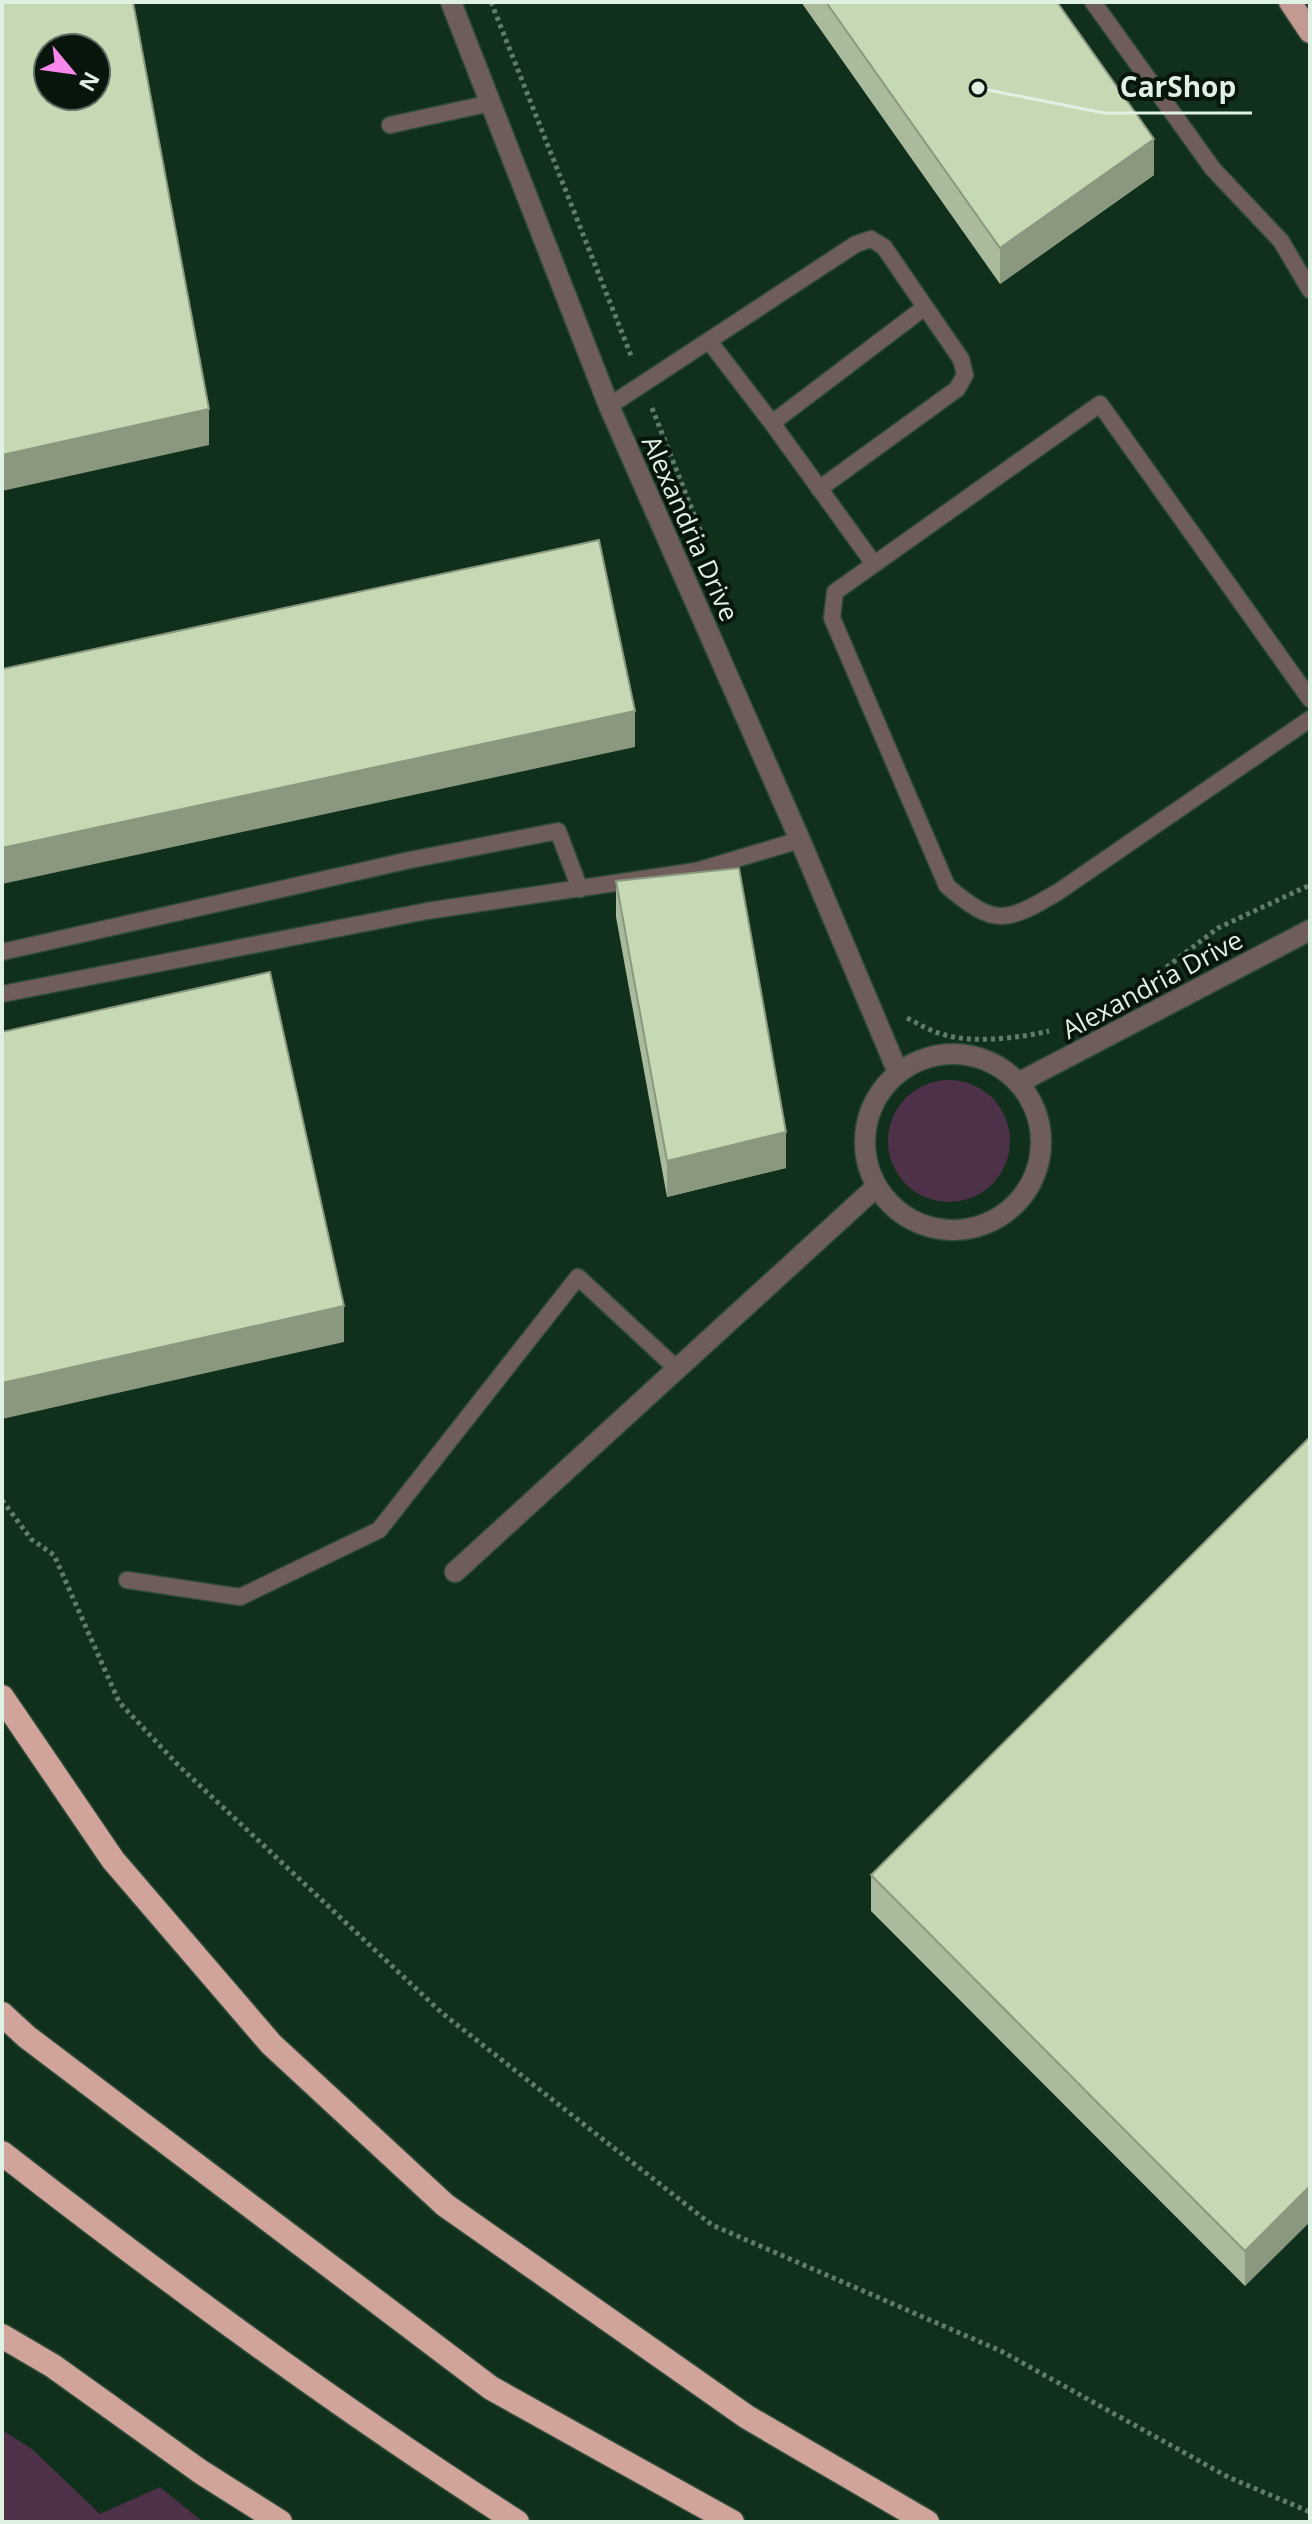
<svg xmlns="http://www.w3.org/2000/svg" width="1312" height="2524" font-family="'Open Sans',sans-serif">
  <style>
    .green { fill: #4d3149 }
    .lines { fill: none; stroke-linecap: round; stroke-linejoin: round }
    .service-casing { stroke: #2e4b37; stroke-width: 19 }
    .minor-casing { stroke: #2e4b37; stroke-width: 23 }
    .trunk-casing { stroke: #2e4b37; stroke-width: 25 }
    .motorway-casing { stroke: #2e4b37; stroke-width: 27 }
    .path { stroke: #627c69; stroke-width: 5; stroke-dasharray: 4 4; stroke-linecap: butt }
    .service { stroke: #6f5d59; stroke-width: 16 }
    .minor { stroke: #6f5d59; stroke-width: 20 }
    .trunk { stroke: #c39a92; stroke-width: 22 }
    .motorway { stroke: #d1a49b; stroke-width: 24 }
    .wall { fill: #a9bb9c }
    .shaded-wall { fill: #8a987f }
    .building { fill: #c5d9b5; stroke: #8a987f; stroke-width: 2; fill-rule: evenodd }
    .labels { text-anchor: middle; dominant-baseline: central; stroke-width: 8; stroke-linejoin: round; paint-order: stroke }
    .street-label { font-size: 26px; fill: #dff1e2; stroke: #08150c }
    .leader { fill: none; stroke: #dff1e2; stroke-width: 3 }
    .callout-dot { fill: #dff1e2; stroke: #08150c; stroke-width: 3 }
    .callout-label { font-size: 28px; text-anchor: middle; font-weight: bold; fill: #dff1e2; stroke: #08150c; stroke-width: 8; stroke-linejoin: round; paint-order: stroke }
  </style>
  <rect width="100%" height="100%" fill="#11301b"/>
  <path class="green" d="M888 1141a61 61 0 1 1 122 0a61 61 0 1 1-122 0Z
    M2,2430l30,19 68,65 60,-27 43,35h-201z"/>
  <g class="lines">
    <defs>
      <path id="service" d="M1093,2l120,167 68,72 29,49
        M390,125l101,-22
        M709,341l63,82 102,141
        M609,406l247,-162 15,-5 13,8 77,112 4,16 -8,14 -138,100
        M772,423l153,-116
        M1310,699l-210,-295 -265,188 -3,26 115,268c48,41 58,37 111,6l252,-173
        M2,952l408,-92 148,-29 22,58
        M2,994l425,-83 269,-40 104,-31
        M127,1580l113,17 139,-67 199,-253 99,92"/>
      <path id="minor" d="M451,2l158,404 191,434 97,230
        M865 1142a88 88 0 1 1 176 0a88 88 0 1 1-176 0Z
        M1018,1083l292,-153
        M455,1572l421,-385"/>
      <path id="trunk" d="M1290,2l20,30"/>
      <path id="motorway" d="M2,1697l111,163 158,184 174,161 302,212 180,105
        M2,2014l25,23 464,351 241,134
        M2,2153c167,130 337,255 515,369
        M2,2336l51,30 148,106 79,50"/>
    </defs>
    <use href="#service" class="service-casing"/>
    <use href="#minor" class="minor-casing"/>
    <use href="#trunk" class="trunk-casing"/>
    <use href="#motorway" class="motorway-casing"/>
    <path class="path" d="M491,2l141,356
      M652,408l52,132
      M1160,972l58,-44 92,-43
      M907,1018c12,6 23,13 35,16 29,10 78,4 107,-3
      M2,1500l29,39 23,16 65,147 60,64 263,247 270,212 289,126 227,126 82,35"/>
    <use href="#service" class="service"/>
    <use href="#minor" class="minor"/>
    <use href="#trunk" class="trunk"/>
    <use href="#motorway" class="motorway"/>
  </g>
  <path class="wall" d="M801,2h256l97,173 -154,109z
    M616,881l170,287 -119,29 -51,-280z
    M1310,1437l-65,849 -374,-375v-36z"/>
  <path class="shaded-wall" d="M1154,139v36l-154,109v-36z
    M209,409v36l-207,46v-36z
    M635,711v36l-633,137v-36z
    M786,1132v36l-119,29v-36z
    M344,1306v36l-342,77v-36z
    M1310,2186v36l-65,64v-35z"/>
  <path class="building" d="M2,2h131l76,407 -207,46zM48,48h48v48h-48z
    M826,2h231l97,137 -154,109z
    M599,540l36,171 -633,137v-179z
    M739,868l47,264 -119,29 -51,-280z
    M270,972l74,334 -342,77v-351z
    M1310,1437v749l-65,65 -374,-376z"/>
  <g class="labels">
    <g class="street-label">
      <text transform="translate(691 528) rotate(66)">Alexandria Drive</text>
      <text transform="translate(1152 984) rotate(-28)">Alexandria Drive</text>
    </g>
  </g>
  <path class="leader" d="M978 88L1104 113H1252"/>
  <circle class="callout-dot" cx="978" cy="88" r="8"/>
  <g class="callout-label">
    <text x="1178" y="97">CarShop</text>
  </g>
  <rect width="1312" height="2524" fill="none" stroke="#dff1e2" stroke-width="8"/>
  <g transform="translate(72 72) rotate(119)"><circle r="38" fill="#08150c" stroke="#5e6d62" stroke-width="2"/>
  <path d="M0-6L14 30L0 20L-14 30Z" fill="#f888ea"/>
  <text y="-12" font-size="22" font-weight="bold" text-anchor="middle" fill="#dff1e2">N</text>
  </g>
</svg>
